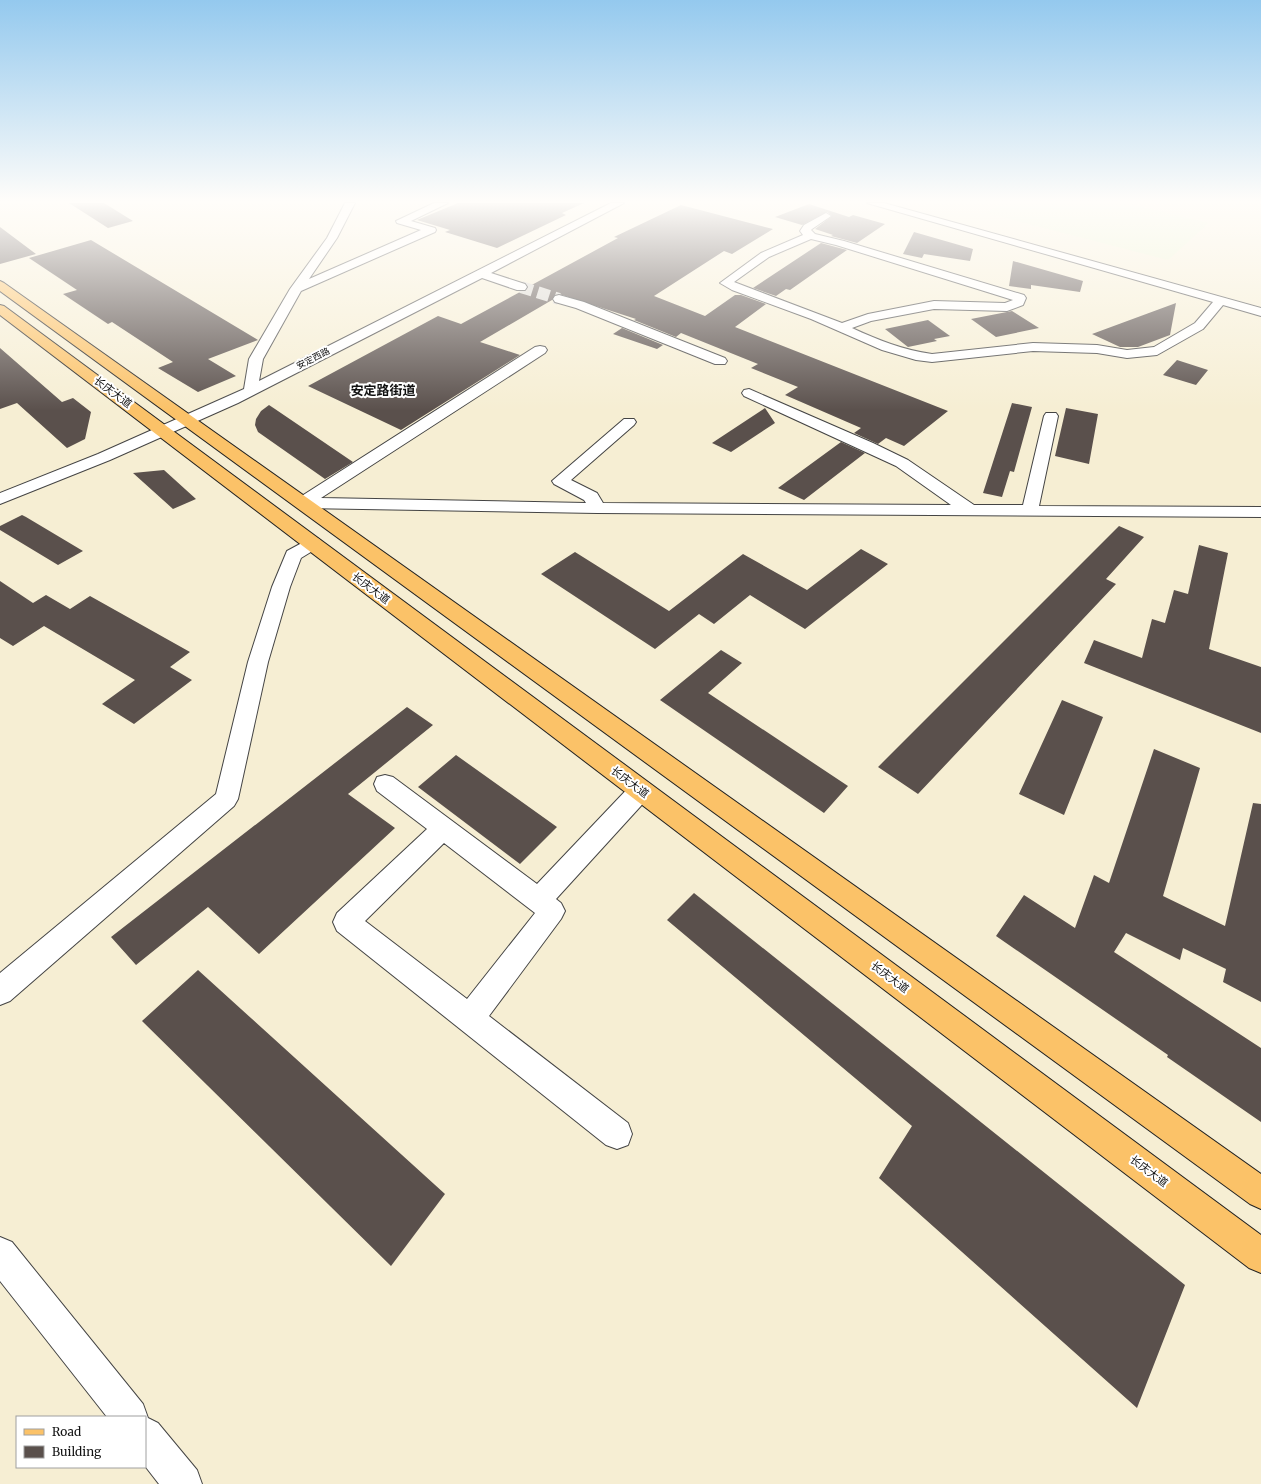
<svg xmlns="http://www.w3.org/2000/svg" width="1261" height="1484" font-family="Merriweather,'Noto Sans SC',serif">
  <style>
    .farmland { fill: #f6eed3; fill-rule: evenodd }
    .pitch { fill: #ebf2ce }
    .building { fill: #5a504c }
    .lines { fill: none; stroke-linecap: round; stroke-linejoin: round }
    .minor-tunnel { stroke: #dbd8d2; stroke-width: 12; stroke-dasharray: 12 5.5; stroke-linecap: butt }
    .minor-casing { stroke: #444; stroke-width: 2 }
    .major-casing { stroke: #222; stroke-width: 2 }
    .minor { fill: #fff; fill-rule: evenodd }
    .major { fill: #fbc268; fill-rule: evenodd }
    .labels { text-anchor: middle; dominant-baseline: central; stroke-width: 4; stroke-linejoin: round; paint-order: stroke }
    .far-street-label { font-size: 9px; fill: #111; stroke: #fff }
    .street-label { font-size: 11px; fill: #111; stroke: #fff }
    .far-district-label { font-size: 13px; font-weight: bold; fill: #111; stroke: #fff }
  </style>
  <rect width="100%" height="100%" fill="#fffbf4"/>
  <path class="farmland" d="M0,203h1261v1281h-1261zM17,1417h128v50h-128z"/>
  <path class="pitch" d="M1002,203h124l83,20 -41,37 -182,-47z"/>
  <path class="building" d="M69,203h35l29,18 -25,7z
    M458,203h126l-22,10 4,2 -69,33 -52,-16 5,-2 -33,-10z
    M809,204l40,13 4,-2 32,9 -28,19 -26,-7 2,-1 -18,-6 17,-13 -5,-4 -25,13 -27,-8z
    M681,205l92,24 -41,25 -8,-3 -70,45 51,20 30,-21h6l25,9 -31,23 213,84 -44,35 -18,-8 -8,6 -24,-11 7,-5 -76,-33 13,-8 -47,-19 7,-4 -77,-31 -5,4 -42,-17 2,-1 -77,-25 -4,1 -3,5 -72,42 40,13 -119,75 -93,-44 130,-70 23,8 59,-32 6,-1 2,-4 90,-49 -4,-1z
    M0,227l36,27 -36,10z
    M914,232l59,17 -3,12 -46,-7 -2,4 -19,-4z
    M91,240l167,100 -50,19 28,17 -38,16 -40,-24 15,-6 -61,-40 -4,2 -45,-30 14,-4 -48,-32z
    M821,243l26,7 -57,40 -4,-1 -10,7 -23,-8z
    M1013,261l70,20 -3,11 -49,-7v4l-22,-3z
    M1176,303l-6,32 -32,12h-18l-28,-13z
    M1012,311l27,17 -43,9 -25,-18z
    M928,320l22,16 -16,3 3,2 -29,6 -23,-18z
    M622,328l41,17 -6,4 -44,-15z
    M0,348l62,54 11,-4 18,14 -6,27 -18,9 -50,-45 -17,6z
    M1177,360l31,10 -12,15 -33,-10z
    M1012,403l20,4 -18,65 -4,-1 -8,26 -19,-4z
    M269,405l6,4 78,53 -28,17 -67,-47 -3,-7 1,-6 5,-8z
    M765,408l10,15 -44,29 -19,-9z
    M1066,408l32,6 -9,50 -34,-8z
    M841,442l24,11 -61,47 -26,-12z
    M164,470l32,29 -23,10 -40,-36z
    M22,515l4,2 57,34 -25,14 -58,-35v-4z
    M1119,526l25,11 -38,42 10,5 -198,210 -40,-27z
    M1199,545l29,8 -19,96 52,18v66l-177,-70 10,-23 48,18 10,-39 13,4 9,-33 14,4z
    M861,549l27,15 -83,65 -55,-34 -36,29 -15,-10 -44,35 -114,-75 34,-22 94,59 74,-57 64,36z
    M0,581l33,22 13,-8 24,14 20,-13 100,56 -20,15 22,13 -58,44 -32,-20 33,-24 -91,-54 -31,20 -13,-8z
    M721,650l21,13 -34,30 140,93 -24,27 -164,-113z
    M1062,700l41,17 -39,98 -45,-21z
    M407,707l26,18 -85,69 47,34 -136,126 -51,-47 -72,58 -25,-28z
    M1154,749l46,19 -37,128 62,30 28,-123 8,1v198l-38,-20 3,-13 -43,-21 -3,12 -54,-27 -12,19 147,96v74l-94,-65 1,-2 -172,-119 28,-41 51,33 19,-53 15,8z
    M456,755l101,72 -37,37 -102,-77z
    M694,893l491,392 -48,123 -258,-230 33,-52 -245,-206z
    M198,970l247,224 -54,72 -249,-245z"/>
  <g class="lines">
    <path class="minor-tunnel" d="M521,287l38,12"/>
    <defs>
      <path id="minor" d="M345,203h10l-18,35 -28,41 112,-49 -24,-7 -1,-2 38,-18h14l-37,18 24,7 1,2 -1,2 -134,59 -38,68 -4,22 352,-178h13l-133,70 34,11 2,3 -2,3h-8l-35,-12 -244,125 -128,57 -110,44v-11l98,-39 146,-65 5,-30 41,-70 37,-51z
        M867,203h17l377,105v8l-38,-11 -20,24 -46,26 -30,3 -30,-5 -64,-2 -101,11 -16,-2 -34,-10 -71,-31 -79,-29 -12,-7 41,-30 42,-18 -3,-4 4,-6 22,-12 5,3 -19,13 -1,1 4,4 29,7 180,54 2,3 -3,7 -16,6 -73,-2 -63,12 -19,7c26,12 51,22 80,26l101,-11 64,2 30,5 27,-3 41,-24 18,-21zM811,239l25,6 177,55 -8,3 -71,-2 -66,13 -26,9 -108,-41 35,-25z
        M559,295l25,7 141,56 2,3 -2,3h-10l-139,-56 -21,-6 -2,-3 2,-3z
        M540,346l5,1 2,3 -2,3 -224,145 265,5 -2,-3 -30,-16 -2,-3 72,-62h10l2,3 -2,3 -63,55 26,13 6,10 348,2 -55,-39 -152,-70 -2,-3 2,-3 5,-1 124,54 35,17 66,45h49l21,-89 2,-3h10l2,3 -19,90 222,1v10l-664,-4 -294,-5 -6,-1 -2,-4 2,-4 238,-152z
        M313,537l6,2 3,4 -3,4 -18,11 -11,29 -22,75 -30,137 -4,7 -224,195 -10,4v-32l216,-179 32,-132 24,-75 15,-36z
        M385,775l8,2 144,107 96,-101 8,-3 8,3 4,7 -4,7 -93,102 5,4 4,8 -4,8 -72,97 139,107 4,11 -4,11 -11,4 -11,-4 -269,-214 -4,-9 4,-9 90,-84 -50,-38 -3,-7 3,-7zM444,843l91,70 -68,86 -102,-78z
        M0,1237l12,5 131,162 5,14 10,5 39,47 5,14h-43l-14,-18v-49h-38l-107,-136z"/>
      <path id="major" d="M0,281l4,2 1257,891v35l-11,-5 -1250,-913z
        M0,305l4,1 1257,929v38l-12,-5 -1249,-953z"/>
    </defs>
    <use href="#minor" class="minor-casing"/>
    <use href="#major" class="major-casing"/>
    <use href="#minor" class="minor"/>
    <use href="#major" class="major"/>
  </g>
  <linearGradient id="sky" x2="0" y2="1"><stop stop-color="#94c9ee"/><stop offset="0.49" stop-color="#fffdfa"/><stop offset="1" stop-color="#fffdfa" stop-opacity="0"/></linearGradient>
  <rect width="1261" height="411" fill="url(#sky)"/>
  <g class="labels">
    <g class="far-street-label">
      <text transform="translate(313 358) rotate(-27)">安定西路</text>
    </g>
    <g class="street-label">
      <text transform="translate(113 392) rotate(37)">长庆大道</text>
      <text transform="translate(371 588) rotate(37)">长庆大道</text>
      <text transform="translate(630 782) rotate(37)">长庆大道</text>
      <text transform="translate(890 977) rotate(37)">长庆大道</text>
      <text transform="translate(1149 1171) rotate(37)">长庆大道</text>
    </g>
    <g class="far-district-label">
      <text x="383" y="390">安定路街道</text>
    </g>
  </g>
  <rect x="16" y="1416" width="130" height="52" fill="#ffffff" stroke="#a0a0a0"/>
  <rect x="24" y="1429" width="20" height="6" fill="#fbc268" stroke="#a0a0a0"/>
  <text x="52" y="1436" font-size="12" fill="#111111">Road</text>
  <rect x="24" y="1446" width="20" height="12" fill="#5a504c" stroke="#a0a0a0"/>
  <text x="52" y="1456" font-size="12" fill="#111111">Building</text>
</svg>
